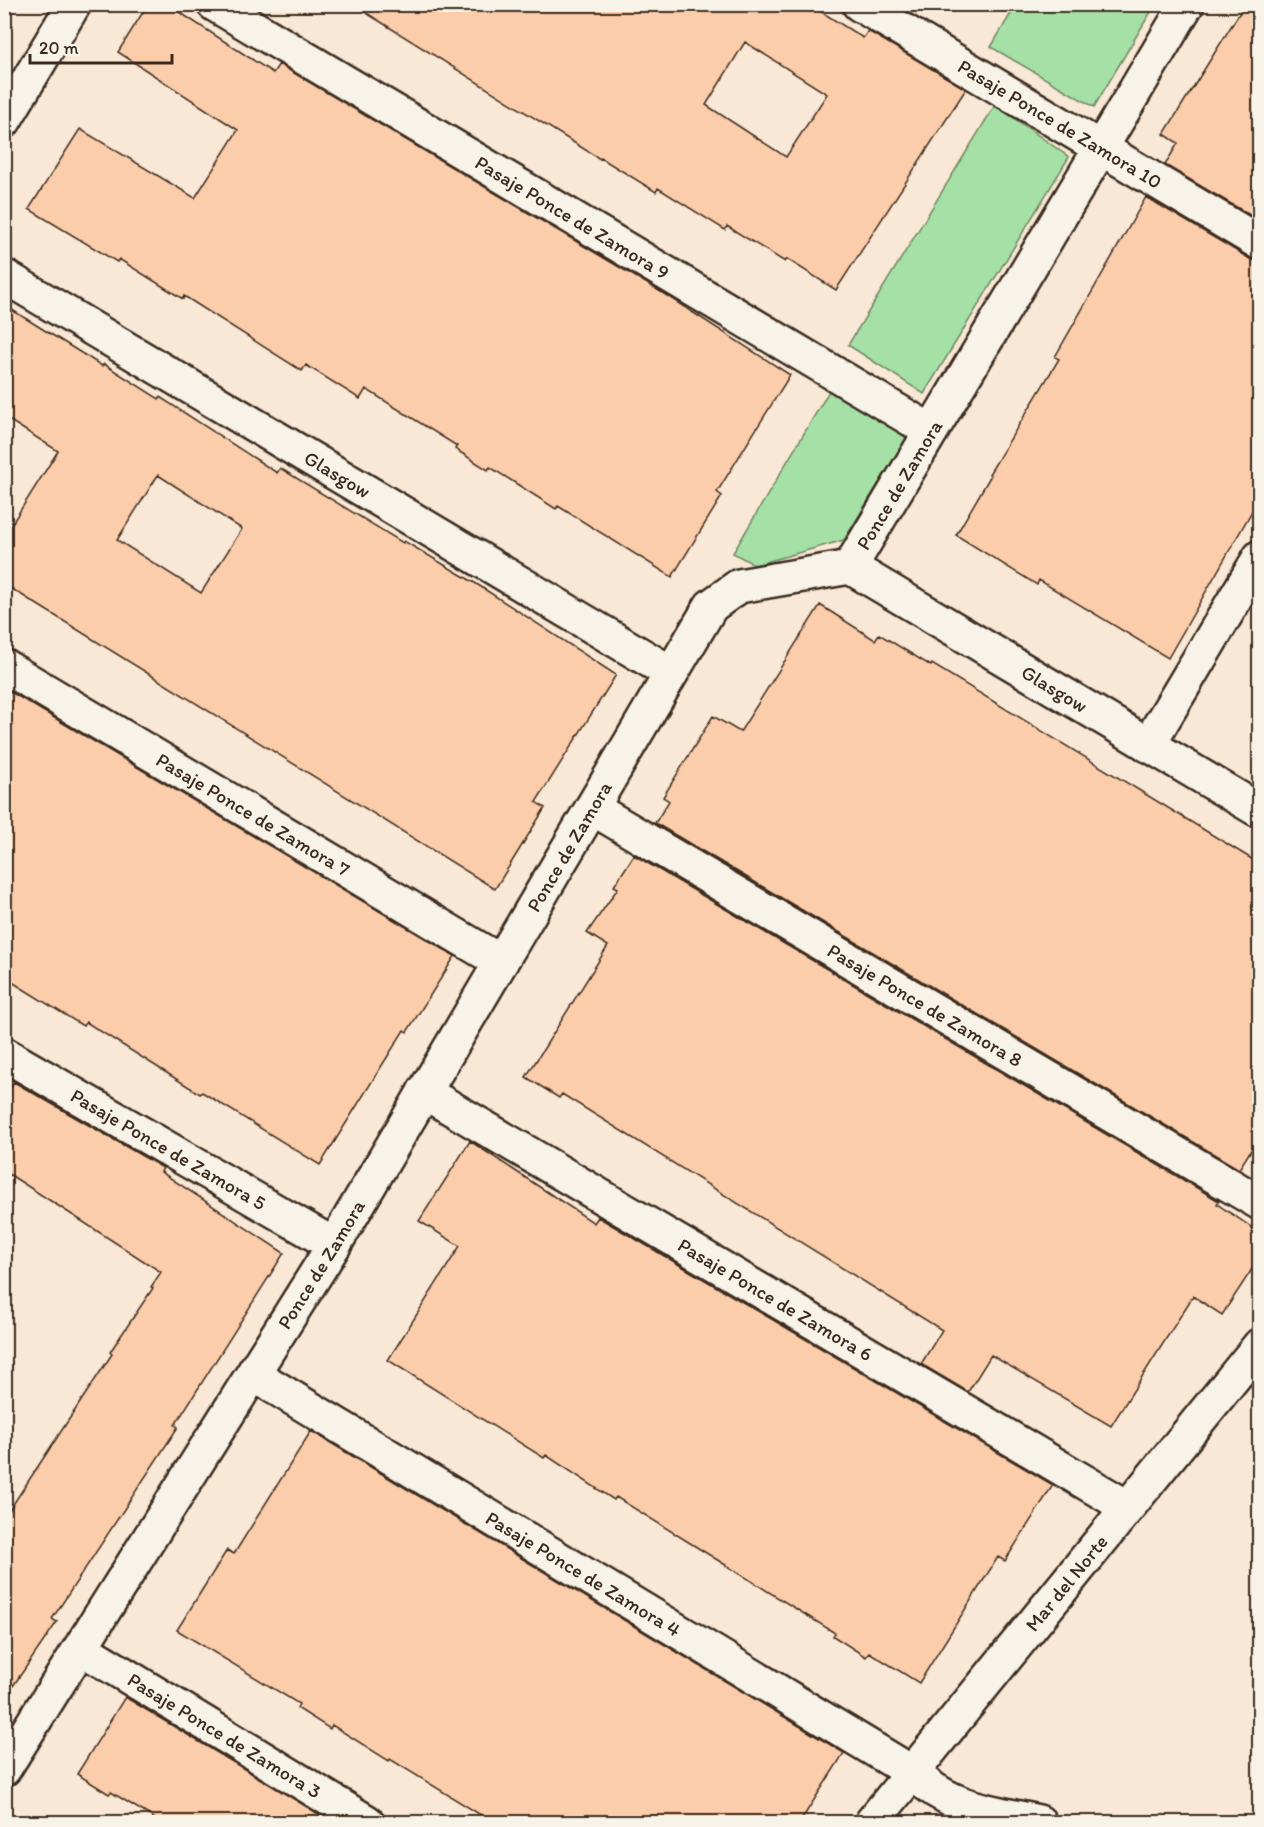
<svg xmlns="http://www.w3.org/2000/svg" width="1264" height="1827" font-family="Itim,sans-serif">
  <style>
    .green { fill: #a5e0a6; stroke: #708562; stroke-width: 1.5 }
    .building { fill: #fccdaa; stroke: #3b2a1e; stroke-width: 1.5; fill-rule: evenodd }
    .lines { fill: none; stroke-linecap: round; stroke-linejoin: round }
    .minor-casing { stroke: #3b2a1e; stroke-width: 38 }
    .minor { stroke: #f7f3e8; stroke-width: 33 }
    .labels { text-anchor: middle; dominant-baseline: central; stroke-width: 6; stroke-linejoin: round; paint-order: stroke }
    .street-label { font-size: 20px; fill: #3b2a1e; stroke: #f7f3e8 }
  </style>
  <rect width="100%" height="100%" fill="#f8e8d5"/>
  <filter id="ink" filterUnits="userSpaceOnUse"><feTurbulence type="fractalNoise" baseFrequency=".0167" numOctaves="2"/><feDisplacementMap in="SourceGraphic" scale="12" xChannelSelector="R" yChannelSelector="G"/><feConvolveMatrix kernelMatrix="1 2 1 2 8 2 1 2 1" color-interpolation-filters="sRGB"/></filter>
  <g filter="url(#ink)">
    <path class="green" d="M1016,5v-1l139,1 -61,102 -103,-60z
      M995,105l74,52 -145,237 -76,-49z
      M832,386l75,52 -63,102 -89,25 -22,-12z"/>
    <path class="building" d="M148,4h19l106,69 6,-9 382,228 129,83 -73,117 5,4 -50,81 -114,-71 -2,3 -66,-42 -2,3 -33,-21 2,-3 -91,-57 -6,10 -54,-34 -4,6 -118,-75 -1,3 -64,-40 -2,3 -88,-53 51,-80 115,69 43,-68 -120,-78z
      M352,4h457l54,34 5,-7 98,58 -130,201 -49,-31 -2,3 -58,-36 -2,4 -67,-42 -2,4 -55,-34 -1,1zM745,42l82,52 -41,63 -80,-52z
      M1245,4h15v217l-95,-56 13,-22 -14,-9z
      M1146,197l104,62 10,3v235l-92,161 -129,-78 -2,5 -81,-50 35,-60 -2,-1 70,-115 -4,-2z
      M4,305l98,61 2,-2 55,35 1,-2 117,76 3,-5 123,75 1,-2 71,42 141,92 -80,127 9,6 -50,81 -491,-305v-48l54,-85 -54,-34zM158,475l84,54 -41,64 -84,-53z
      M820,605l55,35 4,-6 52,32 1,-2 328,200v272l-21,33 -584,-346 14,-22 -6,-4 50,-81 27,16z
      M4,688l451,268 -48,76 -3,-2 -84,135 -118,-73 -2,2 -114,-72 -3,4 -79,-49z
      M634,855l585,346 -2,3 43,29v24l-38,58 -29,-19 -82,130 -120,-71 -23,37 -47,-28 21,-34 -380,-236 -3,4 -33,-21 82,-131 -21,-13 31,-45 -4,-2z
      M14,1082l149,86 -2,4 123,81 -109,172 3,2 -126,192 5,3 -53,77v-181l108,-164 -2,-2 43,-64 -2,-1 10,-15 -157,-101v-73z
      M470,1141l124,82 4,-6 455,268 -48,76 -7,-4 -79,126 -50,-31 -3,5 -33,-21 2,-3 -103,-64 -116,-72 -2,3 -68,-45 -2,3 -156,-98 72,-114 -41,-25z
      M311,1431l533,322 -44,69h-308l-102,-63 -1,2 -57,-36 -2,4 -33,-21 2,-4 -122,-74 50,-80 7,4z
      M125,1697l207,125h-172l-49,-30 -2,2 -32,-20z"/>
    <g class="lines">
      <defs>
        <g id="minor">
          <path id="s1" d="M214,4l717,427"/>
          <path id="s2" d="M859,4l401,239"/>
          <path d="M4,121l70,-117"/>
          <path id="s3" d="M4,276l667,397"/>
          <path id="s4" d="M850,567l410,244"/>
          <path id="s5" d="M4,666l497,296"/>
          <path d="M1148,745l112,-188"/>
          <path id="s6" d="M592,808l668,395"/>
          <path id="s7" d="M4,1054l330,191"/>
          <path id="s8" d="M424,1092l703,415"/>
          <path id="s9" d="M253,1374l660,399c38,36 76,38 126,49"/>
          <path id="s10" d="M81,1648l286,174"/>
          <path id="s11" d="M4,1769l330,-524 377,-639 28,-20 111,-19 337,-563"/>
          <path id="s12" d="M872,1822l388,-477"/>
        </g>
      </defs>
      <use href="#minor" class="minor-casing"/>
      <use href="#minor" class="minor"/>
    </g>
  </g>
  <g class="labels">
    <g class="street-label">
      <text stroke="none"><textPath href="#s2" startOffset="234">Pasaje Ponce de Zamora 10</textPath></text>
      <text stroke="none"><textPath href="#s1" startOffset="417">Pasaje Ponce de Zamora 9</textPath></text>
      <text stroke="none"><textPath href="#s3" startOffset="388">Glasgow</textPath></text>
      <text stroke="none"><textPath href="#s11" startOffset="1604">Ponce de Zamora</textPath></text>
      <text stroke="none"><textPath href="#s4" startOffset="238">Glasgow</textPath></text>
      <text stroke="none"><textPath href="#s5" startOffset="290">Pasaje Ponce de Zamora 7</textPath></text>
      <text stroke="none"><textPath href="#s11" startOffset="1082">Ponce de Zamora</textPath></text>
      <text stroke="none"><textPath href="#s6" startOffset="387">Pasaje Ponce de Zamora 8</textPath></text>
      <text stroke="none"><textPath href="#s7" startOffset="190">Pasaje Ponce de Zamora 5</textPath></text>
      <text stroke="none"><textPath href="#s11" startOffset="596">Ponce de Zamora</textPath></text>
      <text stroke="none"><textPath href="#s8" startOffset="408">Pasaje Ponce de Zamora 6</textPath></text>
      <text stroke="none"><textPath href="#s9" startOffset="386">Pasaje Ponce de Zamora 4</textPath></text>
      <text stroke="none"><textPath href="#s12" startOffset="308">Mar del Norte</textPath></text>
      <text stroke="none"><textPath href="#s10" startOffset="168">Pasaje Ponce de Zamora 3</textPath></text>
    </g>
  </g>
  <rect width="1264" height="1827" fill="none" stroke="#f7f3e8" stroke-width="24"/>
  <rect x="12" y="12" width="1240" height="1803" fill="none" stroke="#3b2a1e" stroke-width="2" filter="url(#ink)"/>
  <path d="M30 54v9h142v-9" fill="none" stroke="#3b2a1e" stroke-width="3"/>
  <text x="39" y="54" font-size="18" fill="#3b2a1e" stroke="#f7f3e8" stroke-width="4.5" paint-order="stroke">20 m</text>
</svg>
